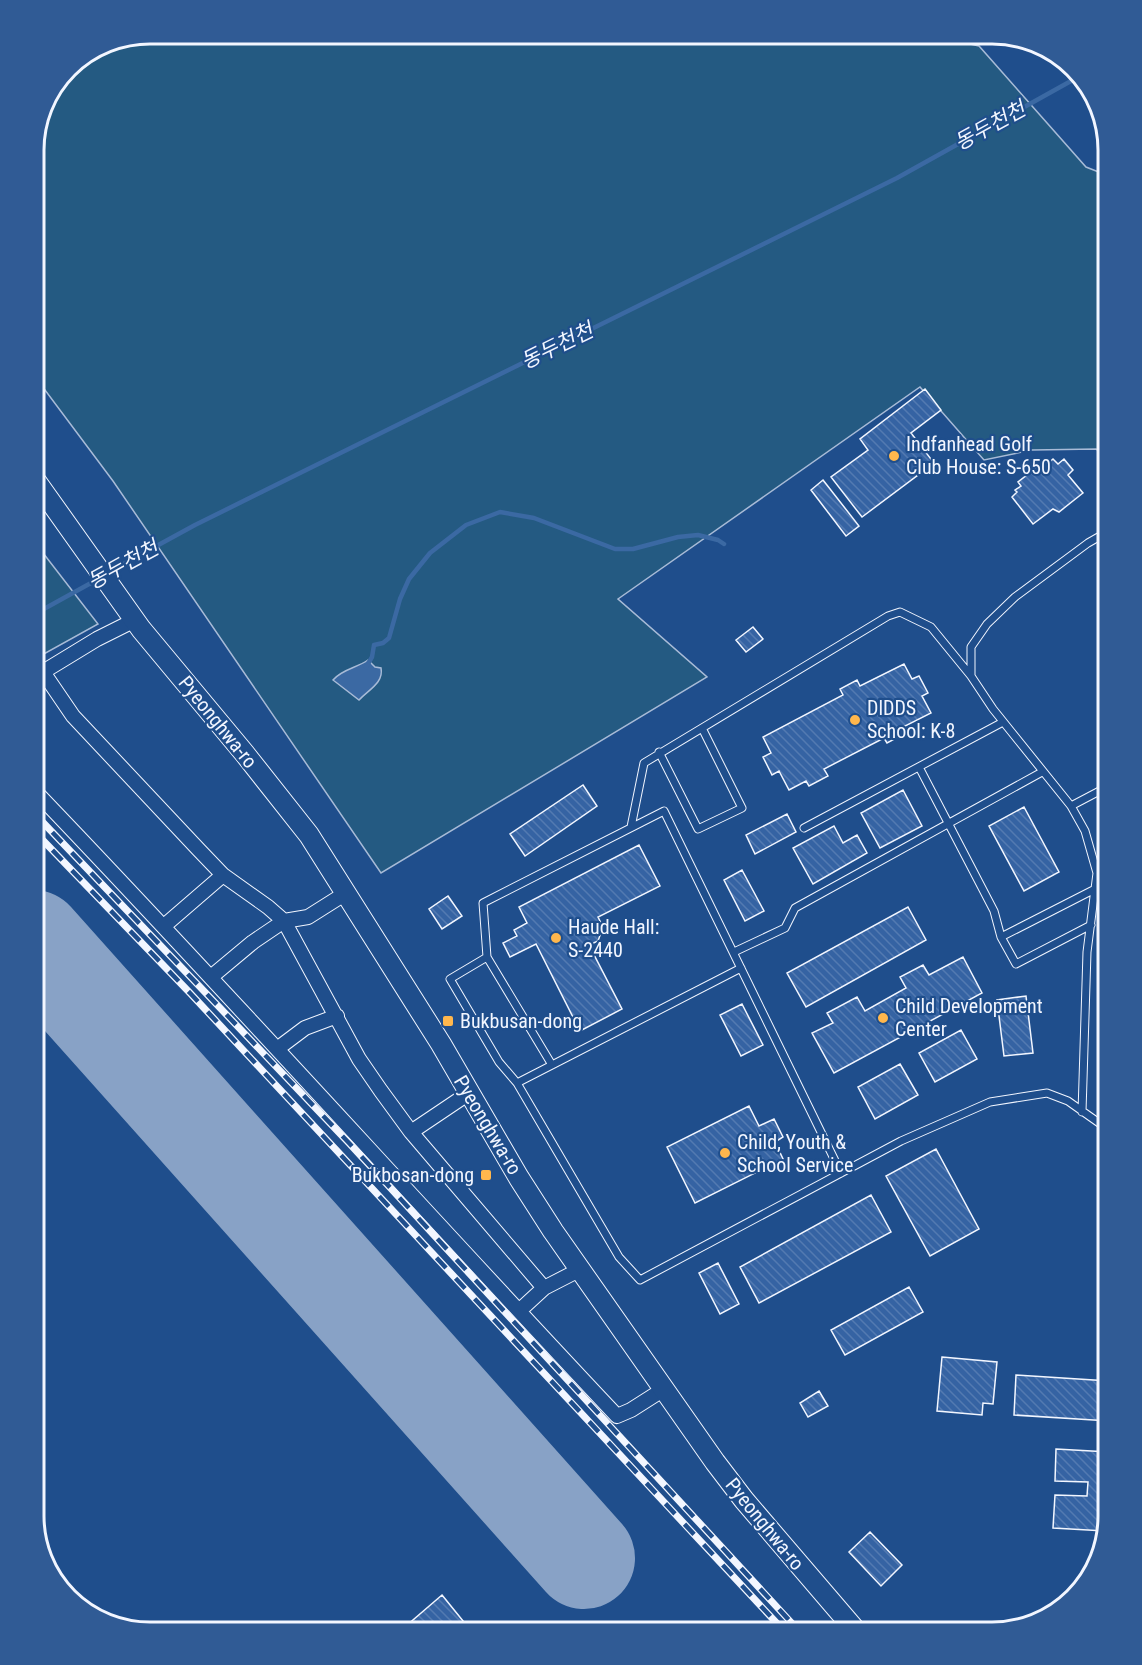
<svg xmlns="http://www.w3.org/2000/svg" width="1142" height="1665" font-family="'Roboto Condensed','Noto Sans KR',sans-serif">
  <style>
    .green { fill: #245a82; stroke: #a8bbd7; stroke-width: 1.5 }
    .water { fill: #3b69a3; stroke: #a8bbd7; stroke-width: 1.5 }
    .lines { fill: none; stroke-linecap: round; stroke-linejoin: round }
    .stream { stroke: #3b69a3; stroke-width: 4.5 }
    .runway { stroke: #88a2c6; stroke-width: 102 }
    .building { fill: url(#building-back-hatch); stroke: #f2f6ff; stroke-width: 1.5 }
    .service-casing { stroke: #f2f6ff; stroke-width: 9 }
    .minor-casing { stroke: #f2f6ff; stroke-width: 16 }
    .secondary-casing { stroke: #f2f6ff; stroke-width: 22 }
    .service { stroke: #1f4e8c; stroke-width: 7 }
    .minor { stroke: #1f4e8c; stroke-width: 14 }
    .secondary { stroke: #1f4e8c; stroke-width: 20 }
    .rail-casing { stroke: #f2f6ff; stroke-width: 7 }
    .rail { stroke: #1f4e8c; stroke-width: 4.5; stroke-dasharray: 14; stroke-linecap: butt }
    .poi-dot { fill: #ffb74d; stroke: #1f4e8c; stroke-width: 2 }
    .labels { text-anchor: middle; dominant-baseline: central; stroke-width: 4.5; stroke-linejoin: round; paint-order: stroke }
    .poi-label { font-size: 20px; fill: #f2f6ff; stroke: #1f4e8c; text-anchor: start }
    .street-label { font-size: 20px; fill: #f2f6ff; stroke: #1f4e8c }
    .water-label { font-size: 21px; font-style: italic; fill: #f2f6ff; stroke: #1f4e8c }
    .rim { fill: none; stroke: #f2f6ff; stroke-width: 3 }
  </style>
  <defs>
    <pattern id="building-back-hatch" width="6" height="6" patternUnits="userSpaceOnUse" patternTransform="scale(1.5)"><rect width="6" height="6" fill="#3563a3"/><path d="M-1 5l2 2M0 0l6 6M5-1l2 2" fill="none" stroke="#537ab1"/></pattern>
  </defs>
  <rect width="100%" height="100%" fill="#1f4e8c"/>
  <path class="green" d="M149,33h772l58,13 107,121 23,9v281l-13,-8 -64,1 -48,10 -64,-73 -302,212 89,78 -326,196 -268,-392 -80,-107v-232l9,-38 25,-37 38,-25z
    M33,540l65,84 -65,36z"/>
  <path class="water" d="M368,660l7,7 6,1c3,15 -13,22 -22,32l-26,-20c9,-11 24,-12 35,-20z"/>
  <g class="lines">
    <path class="stream" d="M107,573l88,-48 702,-347 183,-102
      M33,615l67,-37
      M366,667l6,-10 2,-12 9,-2 6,-5 11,-39 9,-20 21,-26 36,-28 34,-13 34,6 81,31h18l45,-12 20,-2 20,5 6,4"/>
    <path class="runway" d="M33,941l551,617"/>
  </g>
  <path class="building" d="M925,389l16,21 -30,23 23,30 -72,54 -31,-40 37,-27 -8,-11z
    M1053,459l5,5 6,-5 9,11 -5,5 15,18 -24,19 -6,-3 -20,15 -21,-27 5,-5 -2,-2 6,-4 -3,-4 22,-17 3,3z
    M823,480l36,46 -13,10 -35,-46z
    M753,627l10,12 -17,13 -10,-12z
    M904,664l8,15 7,-3 9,17 -6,3 9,17 -30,15 3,6 -17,9 -3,-5 -60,31 4,7 -19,10 -3,-5 -17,9 -10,-19 -7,4 -9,-18 8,-4 -8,-16 80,-42 -3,-6 17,-9 3,6z
    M583,785l14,21 -72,50 -15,-22z
    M903,790l19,36 -42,22 -19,-35z
    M1024,807l35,65 -35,19 -35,-65z
    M787,814l9,18 -41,22 -9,-19z
    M834,826l9,17 14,-8 10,18 -54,31 -20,-36z
    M639,845l21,41 -62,31 5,10 -5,14 -9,4 33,64 -42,22 -44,-87 -26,13 -7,-14 14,-7 -3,-6 13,-7 -8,-16z
    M742,870l22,41 -19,10 -21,-41z
    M448,896l14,20 -20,13 -13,-20z
    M908,907l18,33 -120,67 -19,-34z
    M963,957l19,36 -148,80 -22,-40 21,-10 -6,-10 30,-16 8,14 41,-23 -6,-11 23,-12 6,10z
    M1026,996l7,57 -29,3 -7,-56z
    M742,1004l21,41 -22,11 -21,-41z
    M961,1030l16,29 -42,23 -16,-29z
    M900,1064l18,31 -43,24 -17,-32z
    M749,1106l10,20 15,-7 9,18 -8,5 8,17 -88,44 -28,-56z
    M936,1149l43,80 -49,27 -44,-80z
    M871,1195l20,37 -132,71 -19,-36z
    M718,1263l21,41 -19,10 -21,-41z
    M909,1287l14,25 -78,43 -14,-25z
    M942,1357l55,5 -4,42 -10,-1 -1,12 -45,-4z
    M1016,1375l93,6v40l-95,-6z
    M819,1391l9,15 -20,11 -8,-14z
    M1056,1449l53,3v64l-4,15 -52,-3 2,-33 32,1 1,-14 -33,-1z
    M870,1532l32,33 -21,21 -32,-34z
    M442,1595l30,37h-73z"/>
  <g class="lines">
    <defs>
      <path id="service" d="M659,752l39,77 44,-21 -40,-80
        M919,767l75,144 7,26
        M1071,806l38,-20
        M631,827l13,-64 244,-147 12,-4 31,15 40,49
        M804,828l199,-106
        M1091,925l-75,39 -15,-27 94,-48
        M734,952l51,-24 10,-20 247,-136
        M487,957l-4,-54 181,-92 177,362
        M552,1065l-65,-108 -37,22 49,83 18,21 102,174 21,23 261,-139 89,-39 57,-9 21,8 41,29
        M517,1083l224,-115
        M1082,1112l5,-160 10,-79 -12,-42 -14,-25 -78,-97 -22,-33v-29l16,-23 28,-27 73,-54 21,-12"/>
      <path id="minor" d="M43,672l30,44 126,134 24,25 45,32 16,14 75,138 22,32 30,41 133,156
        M33,678l64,-39 38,-19
        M33,789c198,206 388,419 584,627l14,-6 33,-21
        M164,926l59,-51
        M211,977l42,-35 31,-21 24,-4 38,-24
        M277,1049l28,-21 32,-12
        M411,1132l58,-39
        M519,1311l25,-23 37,-19"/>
      <path id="secondary" d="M33,477l108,152 104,125 64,81 132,209 78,134 34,53 162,231 29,38 113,132"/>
    </defs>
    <use href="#service" class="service-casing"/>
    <use href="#minor" class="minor-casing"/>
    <use href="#secondary" class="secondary-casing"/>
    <use href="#service" class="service"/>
    <use href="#minor" class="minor"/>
    <use href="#secondary" class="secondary"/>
    <defs>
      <path id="rail" d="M33,812l316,331 451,489
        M33,830l157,163 595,639"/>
    </defs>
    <use href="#rail" class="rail-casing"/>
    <use href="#rail" class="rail"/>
  </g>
  <g class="poi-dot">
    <circle cx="894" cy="456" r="6"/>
    <circle cx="855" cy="720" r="6"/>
    <circle cx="556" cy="938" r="6"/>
    <circle cx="883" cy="1018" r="6"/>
    <rect x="442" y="1015" width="12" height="12" rx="3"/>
    <circle cx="725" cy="1153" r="6"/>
    <rect x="480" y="1169" width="12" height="12" rx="3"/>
  </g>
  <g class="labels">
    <g class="poi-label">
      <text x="906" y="444">Indfanhead Golf<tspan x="906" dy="23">Club House: S-650</tspan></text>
      <text x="867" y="708">DlDDS<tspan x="867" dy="23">School: K-8</tspan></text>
      <text x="568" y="927">Haude Hall:<tspan x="568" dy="23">S-2440</tspan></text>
      <text x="895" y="1006">Child Development<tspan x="895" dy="23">Center</tspan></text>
      <text x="460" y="1021">Bukbusan-dong</text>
      <text x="737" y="1142">Child, Youth &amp;<tspan x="737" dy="23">School Service</tspan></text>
      <text x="474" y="1175" text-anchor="end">Bukbosan-dong</text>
    </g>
    <g class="street-label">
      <text transform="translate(218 722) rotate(51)">Pyeonghwa-ro</text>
      <text transform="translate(488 1125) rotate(59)">Pyeonghwa-ro</text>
      <text transform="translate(765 1524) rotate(51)">Pyeonghwa-ro</text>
    </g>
    <g class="water-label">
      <text transform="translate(990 126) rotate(-29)">동두천천</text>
      <text transform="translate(557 346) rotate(-26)">동두천천</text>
      <text transform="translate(123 565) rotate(-29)">동두천천</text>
    </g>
  </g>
  <path d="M0 0H1142V1665H0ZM150 44H992A106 106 0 0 1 1098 150V1516A106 106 0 0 1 992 1622H150A106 106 0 0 1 44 1516V150A106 106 0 0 1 150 44Z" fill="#305b95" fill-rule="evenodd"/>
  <path class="rim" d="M150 44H992A106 106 0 0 1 1098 150V1516A106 106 0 0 1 992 1622H150A106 106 0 0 1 44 1516V150A106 106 0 0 1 150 44Z"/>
</svg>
